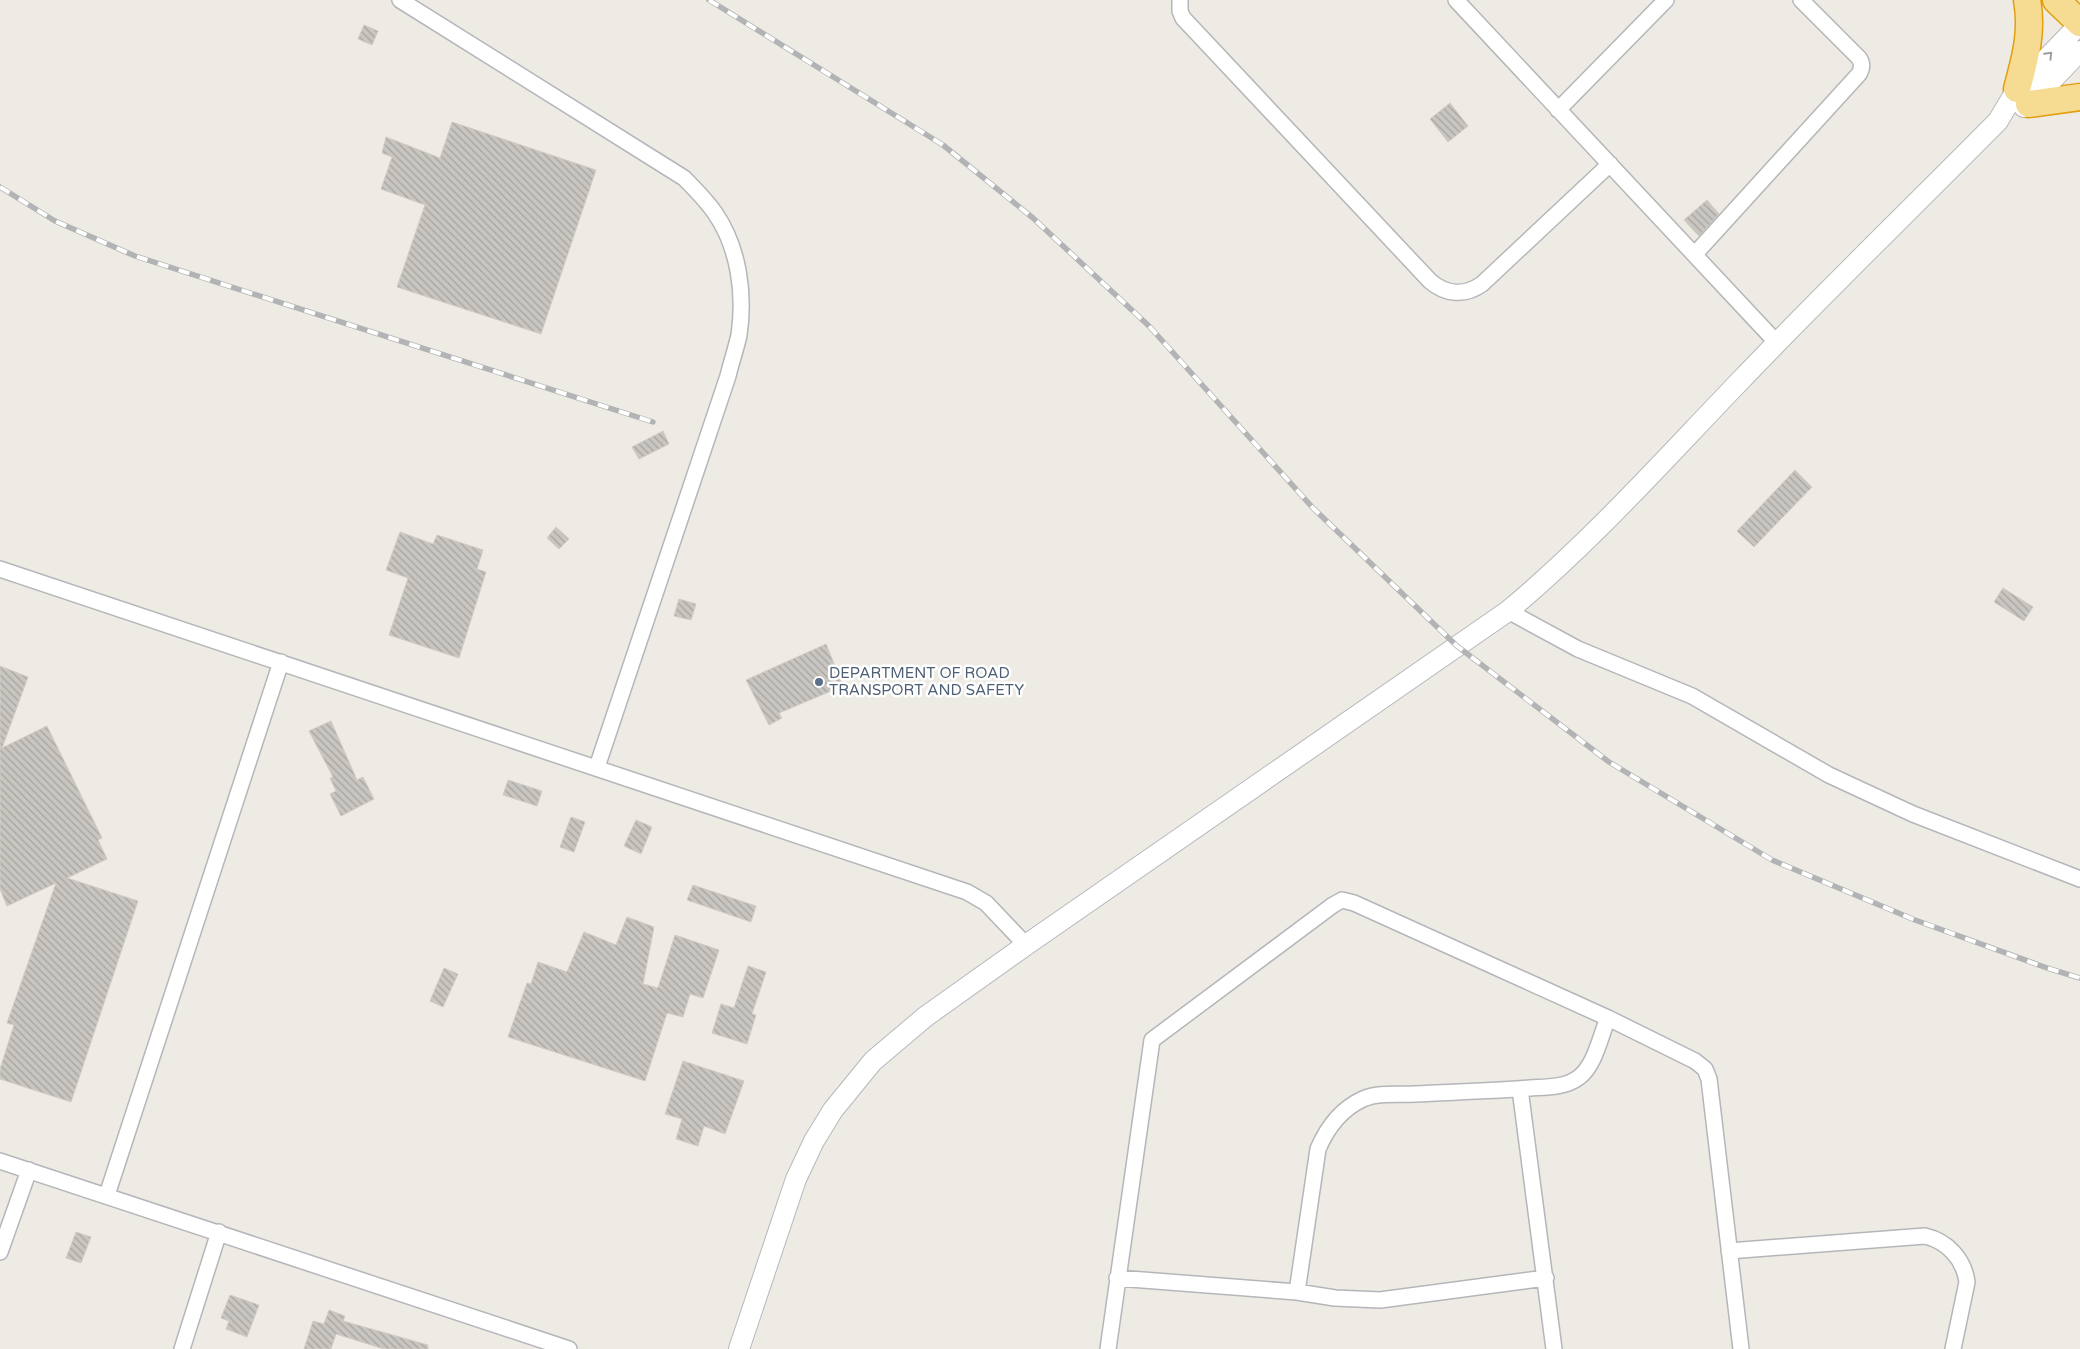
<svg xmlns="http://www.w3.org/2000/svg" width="2080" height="1349" font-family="'Varela Round',sans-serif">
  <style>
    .building { fill: url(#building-back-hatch); stroke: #d2cdc3 }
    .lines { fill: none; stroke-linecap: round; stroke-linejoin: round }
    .street-casing { stroke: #b4b6ba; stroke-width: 18 }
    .secondary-casing { stroke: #b5b8bd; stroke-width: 22 }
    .highway-casing { stroke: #e39e0e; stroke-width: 29 }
    .street { stroke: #fff; stroke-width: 15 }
    .secondary { stroke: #fff; stroke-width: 20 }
    .highway { stroke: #f6db92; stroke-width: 26 }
    .rail-casing { stroke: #b2b3b4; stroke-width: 5.5 }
    .rail { stroke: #fff; stroke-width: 4; stroke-dasharray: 11; stroke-linecap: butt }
    .oneway { stroke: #9d9fa2 }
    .service-dot { fill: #5c6f8a; stroke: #fff; stroke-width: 2 }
    .labels { text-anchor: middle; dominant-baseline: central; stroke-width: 5; stroke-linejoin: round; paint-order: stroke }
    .service-label { font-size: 15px; fill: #4e5e75; stroke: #fff; text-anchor: start }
  </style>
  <defs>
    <pattern id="building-back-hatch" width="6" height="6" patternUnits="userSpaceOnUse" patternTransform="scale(1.25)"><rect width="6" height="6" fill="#c9c6c1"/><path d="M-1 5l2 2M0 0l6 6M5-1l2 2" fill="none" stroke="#a6a4a0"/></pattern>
  </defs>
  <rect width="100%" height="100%" fill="#eeebe4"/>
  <path class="building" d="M364,25l14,6 -6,14 -14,-6z
    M1450,103l18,23 -20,16 -18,-23z
    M452,122l144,48 -55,164 -144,-47 28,-82 -44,-16 11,-32 -10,-4 4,-16 54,21z
    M1707,200l12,14 -20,22 -15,-16z
    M663,431l6,13 -30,15 -7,-12z
    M1795,470l17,17 -58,60 -17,-16z
    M556,527l13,12 -10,10 -12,-11z
    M400,532l33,12 4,-9 46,15 -6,19 9,3 -27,86 -70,-23 19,-57 -22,-8z
    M2003,588l30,19 -9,14 -30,-19z
    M679,599l17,5 -5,16 -17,-4z
    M826,644l17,42 -64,27 3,5 -13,7 -23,-45z
    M0,666l28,11 -26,71 45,-22 55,112 -4,2 9,19 -40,19 71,23 -67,201 -71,-23v-10l14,-44 -7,-2 49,-140 -49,23 -7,-17z
    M331,721l26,59 6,-3 11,22 -33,17 -11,-22 6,-3 -6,-13 3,-1 -24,-46z
    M508,780l34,11 -5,15 -34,-11z
    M571,817l14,5 -11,30 -14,-5z
    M636,820l16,7 -11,27 -17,-8z
    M693,885l63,21 -5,16 -64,-22z
    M627,917l27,10 -11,57 15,4 17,-53 44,15 -16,48 -13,-4 -7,23 -16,-4 -22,68 -137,-44 19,-54 4,1 7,-22 29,10 17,-40 32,13z
    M748,966l18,6 -14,42 4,1 -9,29 -35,-11 9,-29 13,4z
    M444,968l14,6 -15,33 -13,-6z
    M683,1061l61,20 -19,53 -21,-8 -6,20 -22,-7 6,-20 -17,-5z
    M76,1232l15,5 -10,26 -15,-5z
    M230,1295l29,10 -12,32 -21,-8 3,-8 -8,-3z
    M329,1310l16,6 -2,5 85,24v4h-44l-48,-15 -5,15h-27l9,-28 11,3z"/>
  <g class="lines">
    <defs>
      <path id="street" d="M400,0l284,178c11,11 22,22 31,35 24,35 30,81 24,122 -3,14 -8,28 -11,41l-131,391
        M1180,0v11l3,7 247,263c16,14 35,15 52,3l128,-120
        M1456,0l321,343
        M1558,110l108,-110
        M1695,254l164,-180c3,-5 4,-10 0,-16l-58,-58
        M0,569l967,323 19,11 40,42
        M1508,611l70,38 114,47 137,79 84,39 167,65
        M1520,1089l34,260
        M0,1161l569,188
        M107,1195l174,-533
        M1729,1251l196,-15c22,5 39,23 42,46l-14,67
        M0,1252l29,-82
        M1117,1278l180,14 38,6 45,2 166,-22
        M1297,1292l21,-143c9,-21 23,-40 45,-50 15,-7 36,-4 52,-5 38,-2 77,-3 115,-6 15,-1 34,0 48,-10 17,-12 22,-41 30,-60
        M182,1349l37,-117
        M1108,1349l44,-309 181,-135 9,-5 12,3 254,115 87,43 10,8 4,10 32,270"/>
      <path id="secondary" d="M2024,107l5,-3 51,-53
        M739,1349l57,-170 18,-38 19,-31 40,-49 52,-44 101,-72 482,-334c84,-70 156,-151 231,-229 85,-89 173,-174 259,-261l19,-32 63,-65"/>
      <path id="highway" d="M2056,0l24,23
        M2017,89c8,-30 16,-57 10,-89
        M2029,104l51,-7"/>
    </defs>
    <use href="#street" class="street-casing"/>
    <use href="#secondary" class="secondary-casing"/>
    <use href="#highway" class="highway-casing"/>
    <use href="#street" class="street"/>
    <use href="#secondary" class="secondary"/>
    <use href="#highway" class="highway"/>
    <defs>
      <path id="rail" d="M709,0l234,145 90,73 116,108 164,182 144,138 152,116 163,98 143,60 132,48 33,10
        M0,187l55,34 80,35 518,166"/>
    </defs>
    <use href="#rail" class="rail-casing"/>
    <use href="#rail" class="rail"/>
  </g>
  <defs><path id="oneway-chevron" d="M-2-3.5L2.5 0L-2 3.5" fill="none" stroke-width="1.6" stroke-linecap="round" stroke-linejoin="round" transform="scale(1.25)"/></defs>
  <use class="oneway" href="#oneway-chevron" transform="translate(2049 55) rotate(-46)"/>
  <circle class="service-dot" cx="819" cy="682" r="5"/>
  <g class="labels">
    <g class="service-label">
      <text x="829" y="673">DEPARTMENT OF ROAD<tspan x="829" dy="17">TRANSPORT AND SAFETY</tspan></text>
    </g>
  </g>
</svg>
